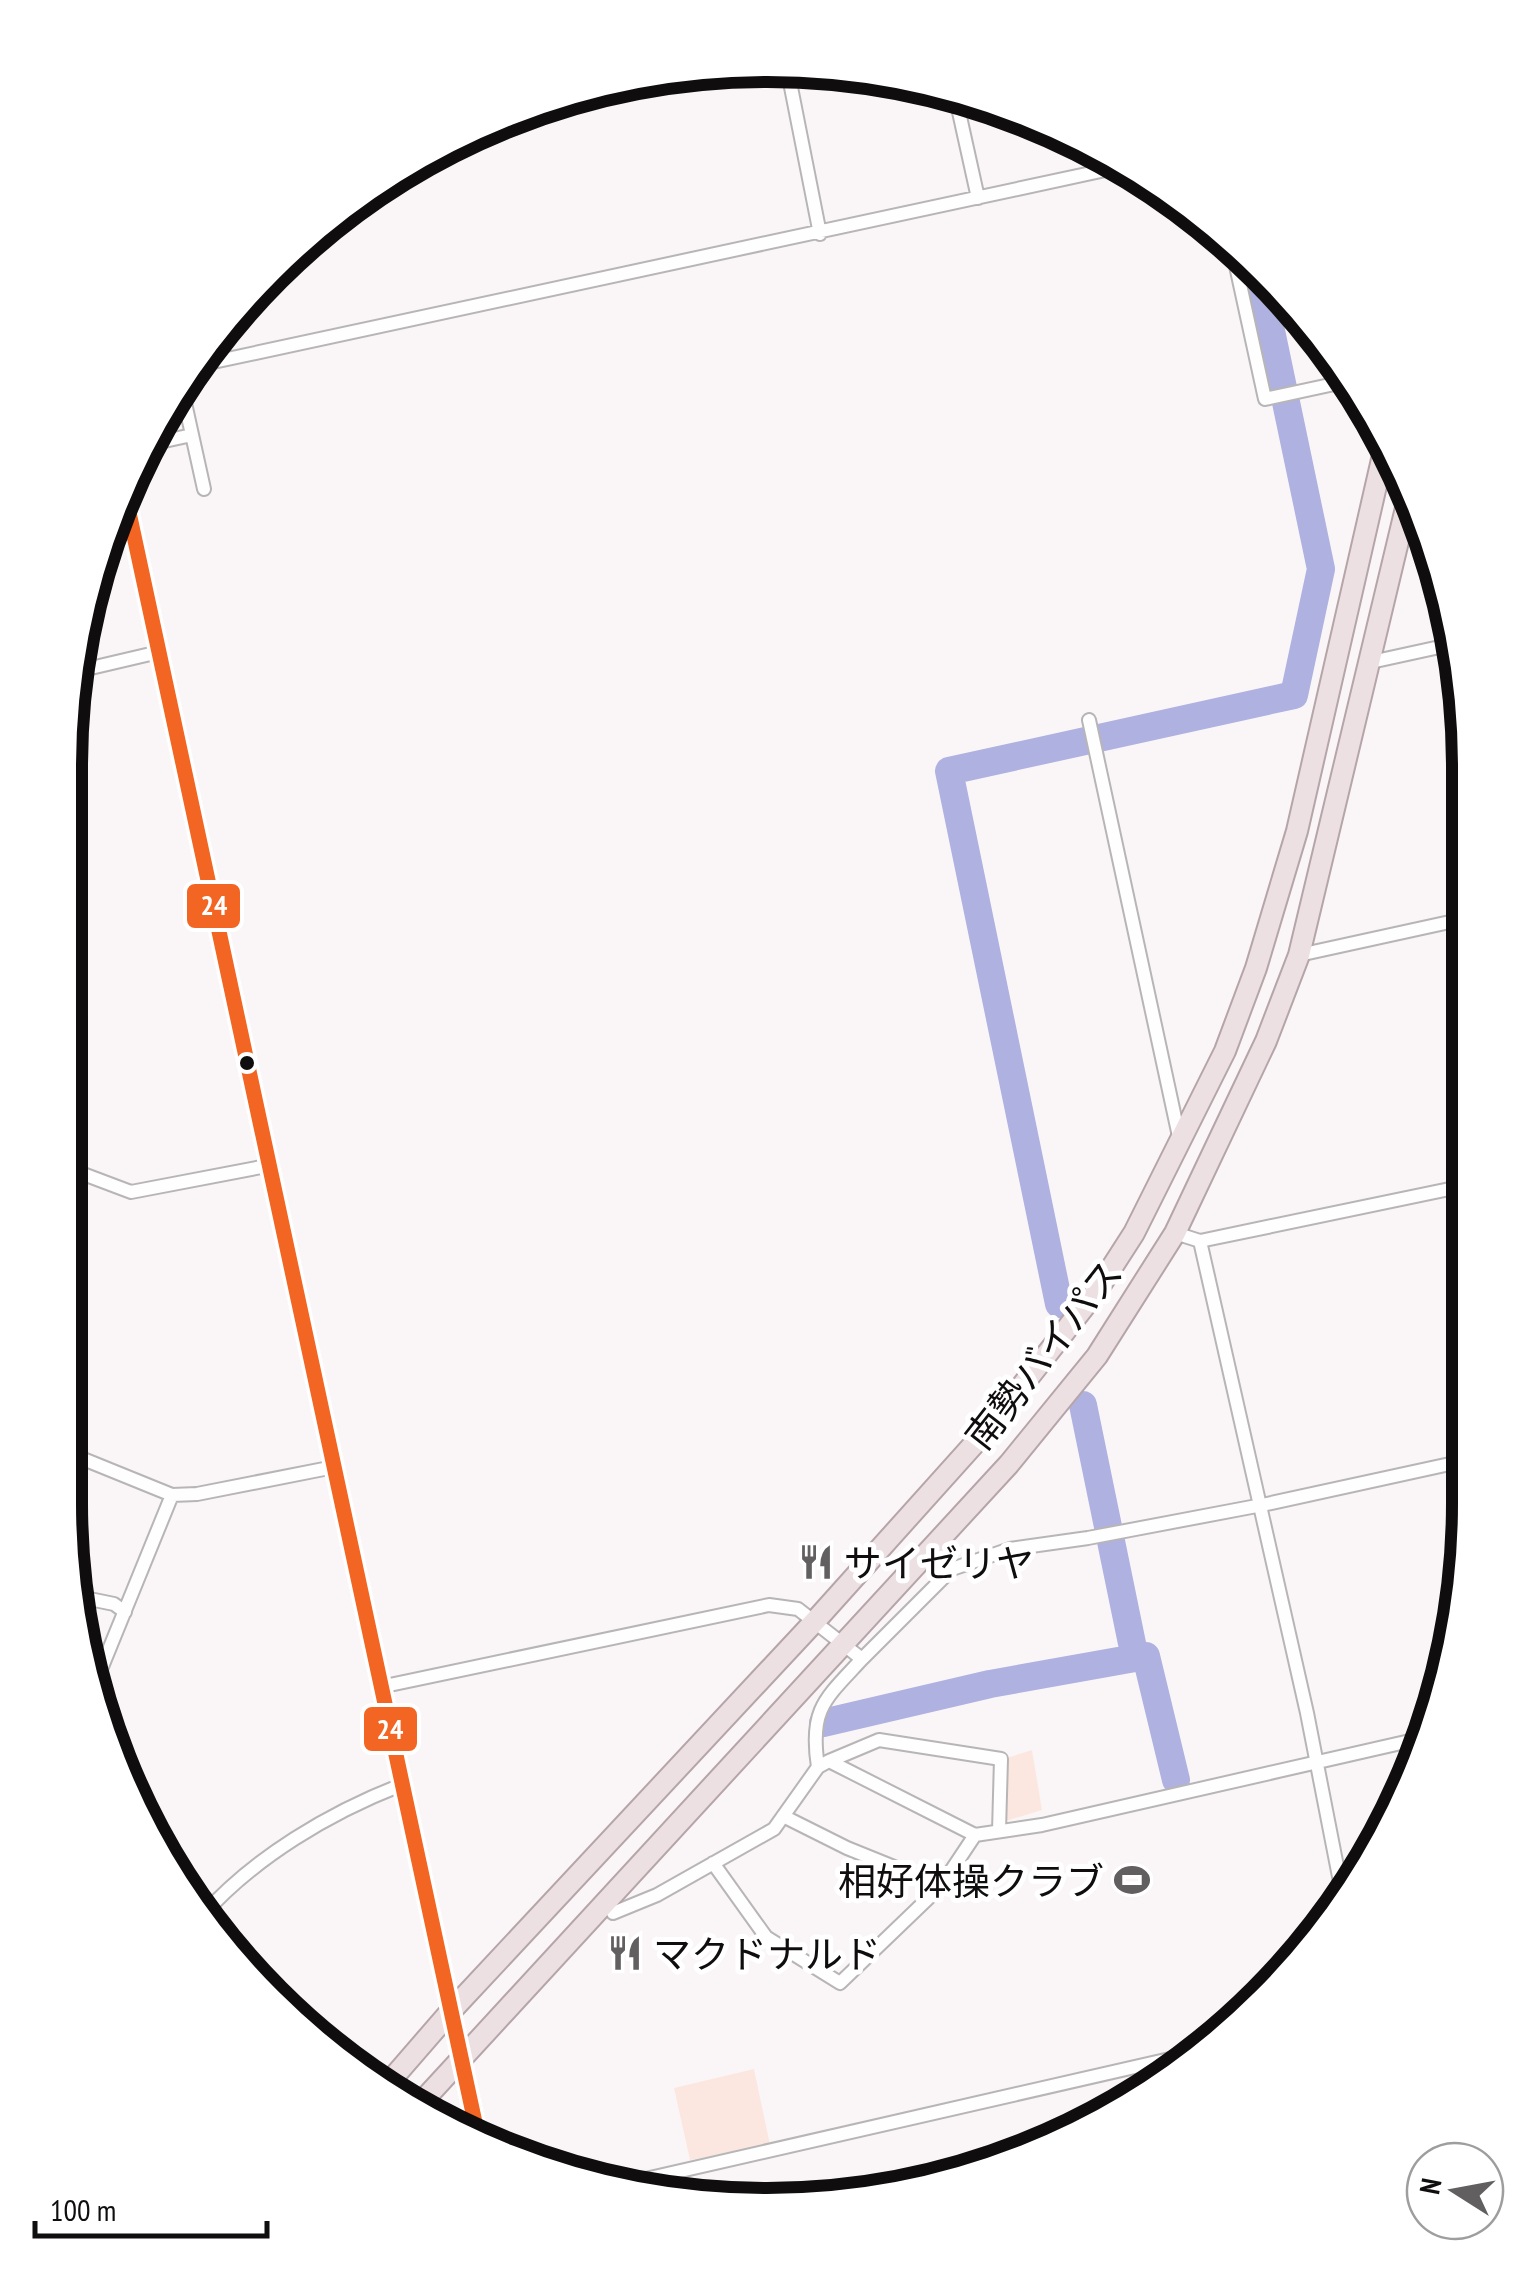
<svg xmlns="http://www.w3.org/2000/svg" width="1535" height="2271" font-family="'PT Sans Narrow','Noto Sans JP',sans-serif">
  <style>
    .green { fill: #fbe7e0 }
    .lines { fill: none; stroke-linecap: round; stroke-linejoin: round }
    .river { stroke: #afb1e0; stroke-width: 28 }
    .minor-casing { stroke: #b8b5b7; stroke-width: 16 }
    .secondary-casing { stroke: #b8b5b7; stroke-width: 21 }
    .trunk-casing { stroke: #b6a5a8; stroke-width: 24 }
    .minor { stroke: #fefefe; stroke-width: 12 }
    .secondary { stroke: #f7f3f4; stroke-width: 18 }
    .trunk { stroke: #ece0e2; stroke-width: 20 }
    .bus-1-casing { stroke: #fff; stroke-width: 22 }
    .bus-1 { stroke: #f26522; stroke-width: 15 }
    .bus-dot { fill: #0f0d0e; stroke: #fff; stroke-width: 4 }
    .labels { text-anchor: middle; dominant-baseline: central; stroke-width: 10; stroke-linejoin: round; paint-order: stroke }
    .street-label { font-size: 38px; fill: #0f0d0e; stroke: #fff }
    .poi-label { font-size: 38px; fill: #0f0d0e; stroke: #fff; text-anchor: start }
    .rim { fill: none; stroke: #0f0d0e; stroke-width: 12 }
    .line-badge { stroke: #fff; stroke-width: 4 }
    .badge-label { font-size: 28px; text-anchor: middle; font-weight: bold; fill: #fff }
  </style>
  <rect width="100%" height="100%" fill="#faf6f8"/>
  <path class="green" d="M1032,1750l10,60 -36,11 1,-63z
    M754,2069l16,76 -80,15 -16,-72z"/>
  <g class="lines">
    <path class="river" d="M1059,1304l-110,-533 345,-76 27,-126 -64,-305
      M1083,1405l52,253 11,-2 30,124
      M823,1723l167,-39 145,-26"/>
    <defs>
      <path id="minor" d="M787,67l33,167
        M955,94l23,104
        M1231,243l34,156 88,-19
        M204,364l920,-198
        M183,394l21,95
        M146,445l46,-10
        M1371,662l87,-19
        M78,671l81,-19
        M1089,720l91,421
        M1299,955l169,-37
        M70,1169l61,23 141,-27
        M1175,1233l25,8 264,-55
        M1200,1241l107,472 35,179
        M69,1273l10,4
        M66,1452l106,43 25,-1 137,-27
        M80,1597l34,7 11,8
        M95,1684l77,-189
        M380,1687l389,-82 29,4 64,50 90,-90 58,-20 78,-11 174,-33 197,-43
        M829,1761l50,-21 122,19 -2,72
        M818,1767c-9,-58 7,-68 44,-108
        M783,1816l64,32 94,38 34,-51
        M713,1863l53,74 74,46 101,-97
        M613,1913l44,-18 117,-66 44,-62 11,-6 146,74 67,-10 381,-87
        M203,1915c52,-58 126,-102 198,-130
        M628,2183l568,-130"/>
      <path id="secondary" d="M125,494l354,1647"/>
      <path id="trunk" d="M385,2087l65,-75 366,-392 176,-196 106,-135 36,-56 91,-182 31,-83 41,-137 89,-389
        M418,2106l591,-642 88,-108 78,-123 91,-192 33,-86 112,-468"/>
    </defs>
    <use href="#minor" class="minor-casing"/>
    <use href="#secondary" class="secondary-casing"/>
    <use href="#trunk" class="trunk-casing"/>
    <use href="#minor" class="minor"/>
    <use href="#secondary" class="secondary"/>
    <use href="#trunk" class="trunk"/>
    <defs>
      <path id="bus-1" d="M125,494l354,1647"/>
    </defs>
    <use href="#bus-1" class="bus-1-casing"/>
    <use href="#bus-1" class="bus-1"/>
  </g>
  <defs>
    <symbol id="restaurant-bare" viewBox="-9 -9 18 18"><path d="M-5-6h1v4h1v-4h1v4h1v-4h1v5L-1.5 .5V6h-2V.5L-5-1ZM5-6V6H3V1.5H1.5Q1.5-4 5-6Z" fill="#615f60" stroke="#fff" stroke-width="2.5" paint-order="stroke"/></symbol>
    <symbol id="stadium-bare" viewBox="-9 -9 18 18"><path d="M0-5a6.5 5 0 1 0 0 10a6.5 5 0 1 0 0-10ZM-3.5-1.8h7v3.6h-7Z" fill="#615f60" stroke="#fff" stroke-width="2.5" paint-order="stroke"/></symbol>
  </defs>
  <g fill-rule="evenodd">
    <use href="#restaurant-bare" x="791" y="1537" width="50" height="50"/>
    <use href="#stadium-bare" x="1107" y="1855" width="50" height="50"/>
    <use href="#restaurant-bare" x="600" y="1928" width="50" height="50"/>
  </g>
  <circle class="bus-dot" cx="247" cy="1063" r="9"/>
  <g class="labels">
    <g class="street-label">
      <text transform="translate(1043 1354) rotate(-52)">南勢バイパス</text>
    </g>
    <g class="poi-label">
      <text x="844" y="1562">サイゼリヤ</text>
      <text x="1104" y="1880" text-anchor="end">相好体操クラブ</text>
      <text x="653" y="1953">マクドナルド</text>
    </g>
  </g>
  <path d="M0 0H1535V2271H0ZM767 82H767A685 685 0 0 1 1452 767V1503A685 685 0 0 1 767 2188H767A685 685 0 0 1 82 1503V767A685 685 0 0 1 767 82Z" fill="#fff" fill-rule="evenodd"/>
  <path class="rim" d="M767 82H767A685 685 0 0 1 1452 767V1503A685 685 0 0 1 767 2188H767A685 685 0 0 1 82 1503V767A685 685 0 0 1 767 82Z"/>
  <g class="line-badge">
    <rect x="185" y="882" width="57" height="48" rx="10" fill="#f26522"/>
    <rect x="362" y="1705" width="57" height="48" rx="10" fill="#f26522"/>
  </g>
  <g class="badge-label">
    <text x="214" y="915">24</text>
    <text x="390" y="1739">24</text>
  </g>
  <g transform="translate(1455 2191) rotate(281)"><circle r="48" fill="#ffffff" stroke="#9f9e9f" stroke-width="2.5"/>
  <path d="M0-8L18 38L0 25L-18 38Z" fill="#615f60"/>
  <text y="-15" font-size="28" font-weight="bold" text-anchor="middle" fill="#0f0d0e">N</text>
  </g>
  <path d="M35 2221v15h232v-15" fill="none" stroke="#0f0d0e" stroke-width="5"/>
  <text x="50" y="2221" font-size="30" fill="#0f0d0e" stroke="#ffffff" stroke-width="8" paint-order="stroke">100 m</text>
</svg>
